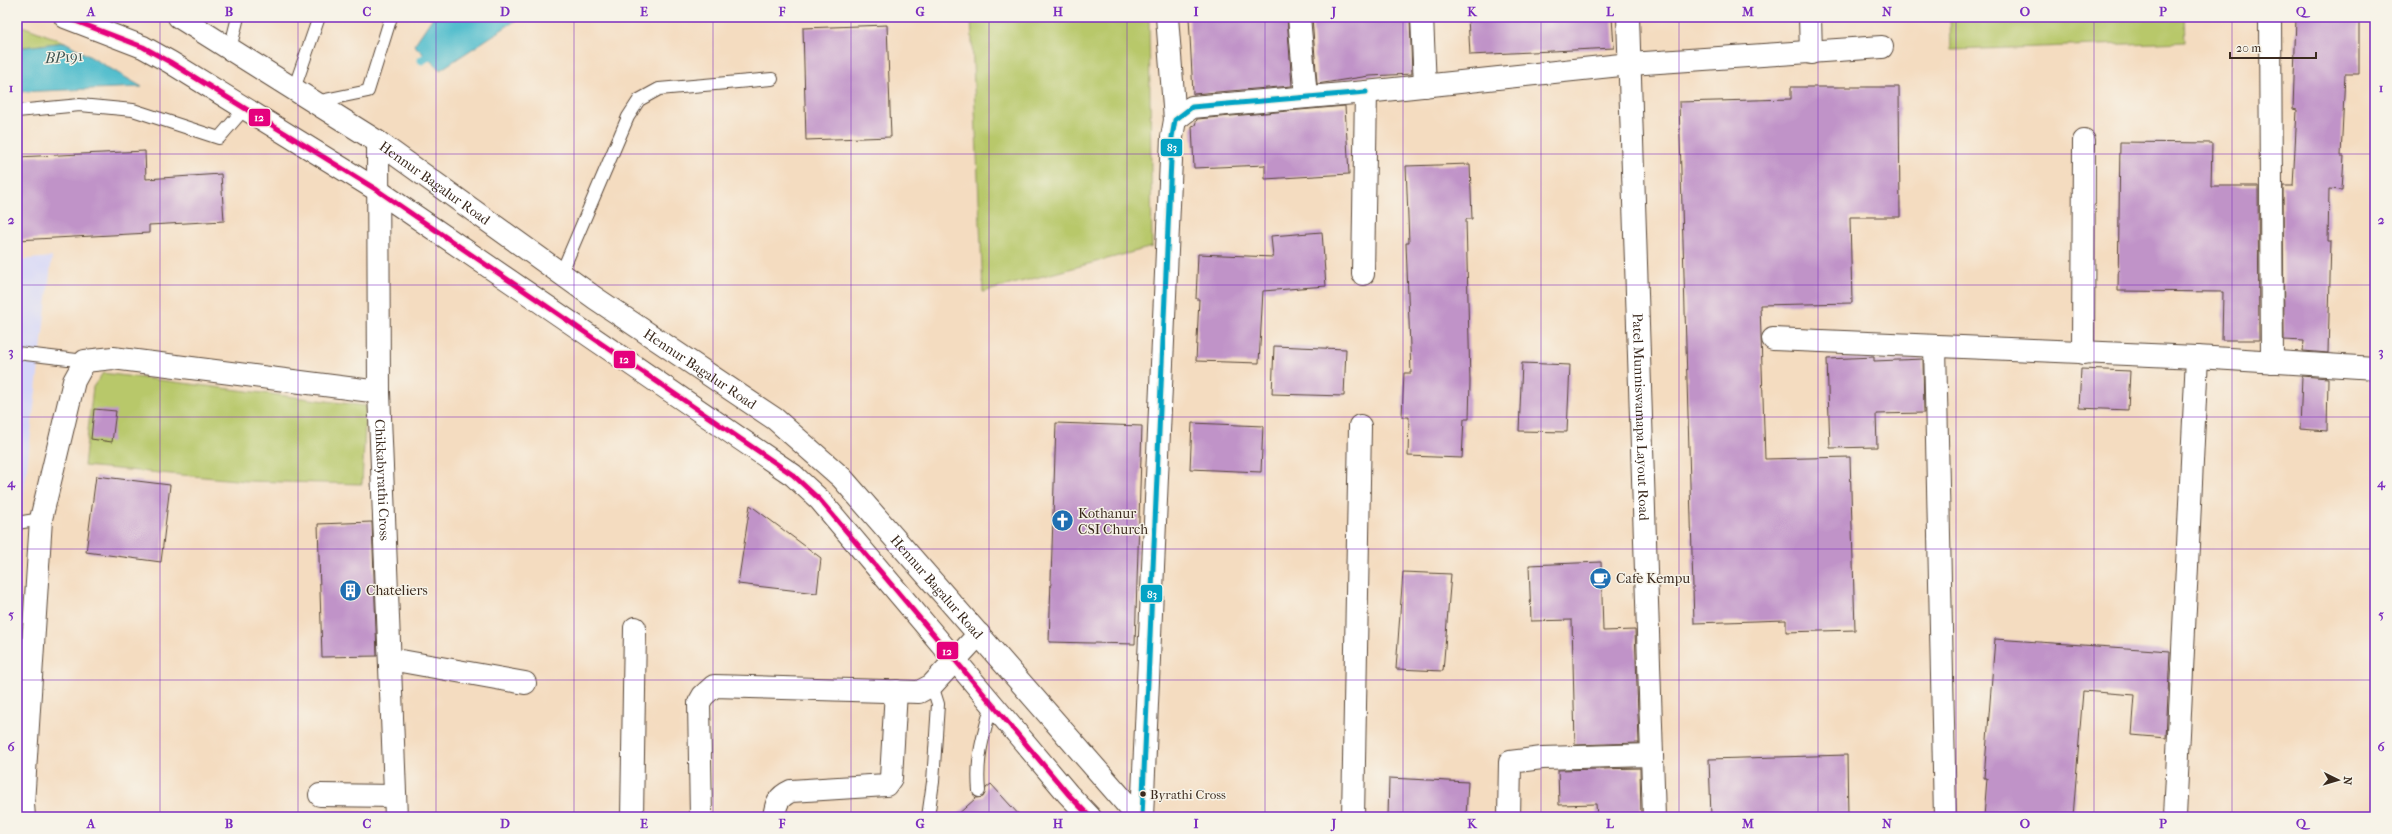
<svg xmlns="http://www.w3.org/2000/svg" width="2392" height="834" font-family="'IM FELL French Canon',serif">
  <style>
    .built { fill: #d6d7f8 }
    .green { fill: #b8c86b; stroke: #7a7944 }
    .water { fill: #52becd; stroke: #467476 }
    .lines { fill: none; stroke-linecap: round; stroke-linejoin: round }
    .stream { stroke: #52becd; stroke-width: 9 }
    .building { fill: #c093c8 }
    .lane-casing { stroke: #574536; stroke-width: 14 }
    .street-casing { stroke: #574536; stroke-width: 24 }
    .primary-casing { stroke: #574536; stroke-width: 24 }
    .lane { stroke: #fff; stroke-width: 12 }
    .street { stroke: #fff; stroke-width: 22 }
    .primary { stroke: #fff; stroke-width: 22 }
    .bus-1-casing { stroke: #f7f3e8; stroke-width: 8 }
    .bus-2-casing { stroke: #f7f3e8; stroke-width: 8 }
    .bus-1 { stroke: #e5007d; stroke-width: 5 }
    .bus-2 { stroke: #03a3c5; stroke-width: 5 }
    .grid { fill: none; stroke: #7b2cbf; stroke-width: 1; stroke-opacity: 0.55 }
    .bus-dot { fill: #3b2a1e; stroke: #f7f3e8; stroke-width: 1.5 }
    .labels { text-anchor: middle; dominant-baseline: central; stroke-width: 3; stroke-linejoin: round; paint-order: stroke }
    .bus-label { font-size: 13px; fill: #3b2a1e; stroke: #f7f3e8; text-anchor: start }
    .street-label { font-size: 14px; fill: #3b2a1e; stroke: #f7f3e8 }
    .poi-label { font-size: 14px; fill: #3b2a1e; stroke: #f7f3e8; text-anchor: start }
    .water-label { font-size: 15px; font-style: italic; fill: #425653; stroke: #f7f3e8 }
    .line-badge { stroke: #f7f3e8; stroke-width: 1.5 }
    .badge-label { font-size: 11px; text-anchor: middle; font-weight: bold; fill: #fff }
    .neatline { fill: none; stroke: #7b2cbf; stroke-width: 1.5 }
    .grid-label { font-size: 13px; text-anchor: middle; font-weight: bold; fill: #7b2cbf }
  </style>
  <rect width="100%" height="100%" fill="#f7f3e8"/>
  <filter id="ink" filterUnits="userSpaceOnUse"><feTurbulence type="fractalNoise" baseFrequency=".025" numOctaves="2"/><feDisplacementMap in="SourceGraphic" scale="8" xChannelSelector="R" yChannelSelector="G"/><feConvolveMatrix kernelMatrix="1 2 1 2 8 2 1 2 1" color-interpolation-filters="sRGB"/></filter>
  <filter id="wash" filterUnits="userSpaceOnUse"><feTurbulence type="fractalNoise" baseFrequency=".012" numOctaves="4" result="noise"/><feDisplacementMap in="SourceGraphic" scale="16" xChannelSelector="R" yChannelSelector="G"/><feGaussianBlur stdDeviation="0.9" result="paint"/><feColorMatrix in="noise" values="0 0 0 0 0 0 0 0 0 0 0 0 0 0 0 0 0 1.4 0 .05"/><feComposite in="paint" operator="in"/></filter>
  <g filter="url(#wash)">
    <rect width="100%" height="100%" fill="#f4dcc0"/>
    <path class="built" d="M52,257l-35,293v-290z"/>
    <path class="green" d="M971,17h178l3,230 -169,45z
      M1950,17h234l1,25 -234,8z
      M17,24l48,18 -48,6z
      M103,373l263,33 -4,78 -115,-3 -163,-15 9,-79z"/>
    <path class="water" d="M433,17h88l-81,53 -26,-25z
      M65,42l77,45 -125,5v-44z"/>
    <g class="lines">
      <path class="stream" d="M422,60l15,-9"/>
    </g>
    <g id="blocks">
      <path class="building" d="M1189,17h98l5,69 -99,8z
        M1312,17h98l2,57 -43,2 -52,8z
        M1468,17h144l2,31 -144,7z
        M2296,17h63v57h-14l-4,82h3l-2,34 -13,-1 -1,52h3l-3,112 -25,-2 1,-10 -20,-1 -1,-154h10l4,-76 -4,-1z
        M887,25l4,112 -85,3 -3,-112z
        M1791,87h108l1,130h-50l2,86 -92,2 5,154 85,-2 5,173 -69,2v-12l-92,3 -15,-521 112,-3z
        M1345,106l4,68 -84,5v-14l-71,3 -2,-42 3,-1 2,-6z
        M2120,142l92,1 -1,43h47l1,154h-37l1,-48 -105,-1z
        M145,151l1,28 75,-5 3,47 -75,4v8l-132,7v-83z
        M1470,164l2,55h-6l4,163 -1,37h-5l-2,39 -54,-2 1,-39h-7l2,-44h7l-5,-130h3l-3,-77z
        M1322,232l4,54 -63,5 -4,72 -63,-2 3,-62h-3l2,-45 75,3 -2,-21z
        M1274,346l72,3 -2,47 -72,-2z
        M1874,357v4l49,-2 1,54 -48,1 1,33 -47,1 -3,-89z
        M1522,363l48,2 -3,67 -48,-1z
        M2081,369l49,2 -2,39 -49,-2z
        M2302,376l26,2 -1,53 -27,-2z
        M94,409l22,2 -4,31 -21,-3z
        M1056,423l86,3 -7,218 -86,-2z
        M1192,423l71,3 -2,46 -71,-3z
        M96,476l74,9 -9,77 -75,-10z
        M750,505l71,53 -4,35 -79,-9z
        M372,522l5,134 -55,1 -4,-133z
        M1601,562l2,69 32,-1 4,113 -64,2 -3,-125 -41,1 -2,-56z
        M1403,572l48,2 -8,97 -47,-2z
        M1995,639l175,12 -4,87 -34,-3 3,-40 -52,-4 -10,126h-89l3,-39h-3z
        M1847,755l1,62h-137l-2,-58z
        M1640,768l1,49h-44l-1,-13 -37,1 -1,-35z
        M1389,778l79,4 -2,35h-78z
        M991,784l30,33h-66l21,-19 7,-1 3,-9z"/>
    </g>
  </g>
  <g filter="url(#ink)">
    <use href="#blocks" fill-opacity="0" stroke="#574536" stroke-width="1"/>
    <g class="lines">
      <defs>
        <path id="lane" d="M230,49l8,-32
          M294,89l25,-72
          M315,102l53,-11 23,-74
          M17,111l63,-6 53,5 86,28 26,-30
          M561,274l67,-157 11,-17 20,-11 113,-10
          M17,353l68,8
          M17,523l24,-4
          M979,791c-3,-33 4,-55 13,-87
          M928,817l5,-35 5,-78 -6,-19"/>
        <g id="street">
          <path d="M1167,17l8,103"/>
          <path d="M1299,17l7,80"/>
          <path d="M1422,17l3,69"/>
          <path id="s1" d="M1628,17l26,800"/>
          <path d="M1810,17l1,36"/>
          <path d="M2270,17l2,345"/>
          <path id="s2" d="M378,142l1,250 17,425"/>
          <path d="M1363,274l3,-182 264,-28 252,-17"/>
          <path d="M1773,339l424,18"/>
          <path d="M1935,346l10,471"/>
          <path d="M2083,353l1,-212"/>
          <path d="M390,659l135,24"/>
          <path d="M320,795l75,1"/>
          <path d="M24,817l-1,-13 18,-285 33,-138 11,-20 28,-3 266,34"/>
          <path d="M632,817l3,-189"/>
          <path d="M701,817l-2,-114 4,-7 11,-10 205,6 13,-7 47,-51"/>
          <path d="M774,817c2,-14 4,-20 17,-26l95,-6 5,-7 5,-87"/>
          <path d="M1142,817l30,-680 3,-17 17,-13 174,-15"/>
          <path d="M1353,817l7,-391"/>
          <path d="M1509,817l1,-55 32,-4 109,-3"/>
          <path d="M2175,817l22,-460 178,11"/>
        </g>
        <g id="primary">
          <path d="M65,17l78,30 27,15 207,128 416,285 27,25 248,294 22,23"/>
          <path id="s3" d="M179,17l199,125 217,156 180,121 67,59 296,339"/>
        </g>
      </defs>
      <use href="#lane" class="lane-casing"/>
      <use href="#street" class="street-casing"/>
      <use href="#primary" class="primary-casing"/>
      <use href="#lane" class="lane"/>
      <use href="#street" class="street"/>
      <use href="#primary" class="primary"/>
      <defs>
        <path id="bus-1" d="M65,17l78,30 27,15 207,128 416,285 27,25 248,294 22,23"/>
        <path id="bus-2" d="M1142,817l30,-680 3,-17 17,-13 174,-15"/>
      </defs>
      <use href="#bus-1" class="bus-1-casing"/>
      <use href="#bus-2" class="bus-2-casing"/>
      <use href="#bus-1" class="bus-1"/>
      <use href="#bus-2" class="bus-2"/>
    </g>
  </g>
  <path class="grid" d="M160,17v800M298,17v800M436,17v800M574,17v800M713,17v800M851,17v800M989,17v800M1127,17v800M1265,17v800M1403,17v800M1541,17v800M1679,17v800M1818,17v800M1956,17v800M2094,17v800M2232,17v800M17,154h2358M17,285h2358M17,417h2358M17,549h2358M17,680h2358"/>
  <defs>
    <symbol id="church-disc" viewBox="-11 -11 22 22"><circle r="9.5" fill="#1f6fb2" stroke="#f7f3e8"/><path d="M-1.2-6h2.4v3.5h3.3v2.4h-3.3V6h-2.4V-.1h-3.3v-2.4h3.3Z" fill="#fff"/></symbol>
    <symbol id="cafe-disc" viewBox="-11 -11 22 22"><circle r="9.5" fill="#1f6fb2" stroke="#f7f3e8"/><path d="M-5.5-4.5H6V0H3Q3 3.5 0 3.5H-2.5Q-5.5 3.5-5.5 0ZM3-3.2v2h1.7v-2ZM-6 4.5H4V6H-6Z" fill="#fff"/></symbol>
    <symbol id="building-disc" viewBox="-11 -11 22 22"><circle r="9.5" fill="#1f6fb2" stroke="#f7f3e8"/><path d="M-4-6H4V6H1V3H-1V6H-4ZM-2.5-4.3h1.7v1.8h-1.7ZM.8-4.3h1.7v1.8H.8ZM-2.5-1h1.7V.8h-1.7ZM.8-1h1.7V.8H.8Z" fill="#fff"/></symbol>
  </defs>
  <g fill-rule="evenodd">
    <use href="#church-disc" x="1050" y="508" width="25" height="25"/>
    <use href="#cafe-disc" x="1588" y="566" width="25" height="25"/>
    <use href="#building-disc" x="338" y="578" width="25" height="25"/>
  </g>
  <circle class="bus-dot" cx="1143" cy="794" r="3.5"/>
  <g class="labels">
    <g class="bus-label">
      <text x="1150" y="794">Byrathi Cross</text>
    </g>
    <g class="street-label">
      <text stroke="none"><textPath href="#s3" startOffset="305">Hennur Bagalur Road</textPath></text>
      <text stroke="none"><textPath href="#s3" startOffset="629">Hennur Bagalur Road</textPath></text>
      <text stroke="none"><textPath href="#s1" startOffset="400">Patel Munniswamapa Layout Road</textPath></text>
      <text stroke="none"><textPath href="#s2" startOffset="338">Chikkabyrathi Cross</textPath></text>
      <text stroke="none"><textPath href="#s3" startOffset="953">Hennur Bagalur Road</textPath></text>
    </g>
    <g class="poi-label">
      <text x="1078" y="513">Kothanur<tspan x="1078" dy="16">CSI Church</tspan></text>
      <text x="1616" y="578">Cafe Kempu</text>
      <text x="366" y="590">Chateliers</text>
    </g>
    <g class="water-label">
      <text transform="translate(64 57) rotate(-4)">BP191</text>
    </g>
  </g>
  <g class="line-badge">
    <rect x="248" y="108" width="23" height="19" rx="4" fill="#e5007d"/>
    <rect x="1160" y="138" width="23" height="19" rx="4" fill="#03a3c5"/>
    <rect x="613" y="350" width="23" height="19" rx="4" fill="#e5007d"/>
    <rect x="1140" y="584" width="23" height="19" rx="4" fill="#03a3c5"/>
    <rect x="936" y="641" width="23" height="19" rx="4" fill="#e5007d"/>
  </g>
  <g class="badge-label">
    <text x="259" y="121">12</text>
    <text x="1172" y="151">83</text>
    <text x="624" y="363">12</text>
    <text x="1152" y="598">83</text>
    <text x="947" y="655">12</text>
  </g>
  <rect width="2392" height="834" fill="none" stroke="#f7f3e8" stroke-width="44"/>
  <g transform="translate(2338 780) rotate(95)" stroke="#f7f3e8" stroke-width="3" paint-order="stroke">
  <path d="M0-3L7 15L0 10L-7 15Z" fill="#3b2a1e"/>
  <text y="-6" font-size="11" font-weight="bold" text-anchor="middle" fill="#3b2a1e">N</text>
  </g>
  <path d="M2230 52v6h86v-6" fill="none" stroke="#3b2a1e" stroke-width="2"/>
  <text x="2236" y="52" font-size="12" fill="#3b2a1e" stroke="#f7f3e8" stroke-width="3" paint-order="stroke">20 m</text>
  <rect x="22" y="22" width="2348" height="790" class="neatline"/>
  <g class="grid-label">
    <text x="91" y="16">A</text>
    <text x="229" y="16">B</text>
    <text x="367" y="16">C</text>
    <text x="505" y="16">D</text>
    <text x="644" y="16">E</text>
    <text x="782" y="16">F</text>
    <text x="920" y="16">G</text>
    <text x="1058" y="16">H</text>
    <text x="1196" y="16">I</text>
    <text x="1334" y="16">J</text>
    <text x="1472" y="16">K</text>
    <text x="1610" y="16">L</text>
    <text x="1748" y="16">M</text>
    <text x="1887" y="16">N</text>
    <text x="2025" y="16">O</text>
    <text x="2163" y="16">P</text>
    <text x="2301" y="16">Q</text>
    <text x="11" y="92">1</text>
    <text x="2381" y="92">1</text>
    <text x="11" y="224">2</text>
    <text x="2381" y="224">2</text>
    <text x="11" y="356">3</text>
    <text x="2381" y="356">3</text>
    <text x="11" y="487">4</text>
    <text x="2381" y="487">4</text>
    <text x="11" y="619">5</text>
    <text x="2381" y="619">5</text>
    <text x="11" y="751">6</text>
    <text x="2381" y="751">6</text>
    <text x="91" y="828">A</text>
    <text x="229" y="828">B</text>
    <text x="367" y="828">C</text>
    <text x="505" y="828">D</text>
    <text x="644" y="828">E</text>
    <text x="782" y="828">F</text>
    <text x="920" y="828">G</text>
    <text x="1058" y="828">H</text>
    <text x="1196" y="828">I</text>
    <text x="1334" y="828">J</text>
    <text x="1472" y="828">K</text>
    <text x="1610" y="828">L</text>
    <text x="1748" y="828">M</text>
    <text x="1887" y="828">N</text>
    <text x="2025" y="828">O</text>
    <text x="2163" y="828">P</text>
    <text x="2301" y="828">Q</text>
  </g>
</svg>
